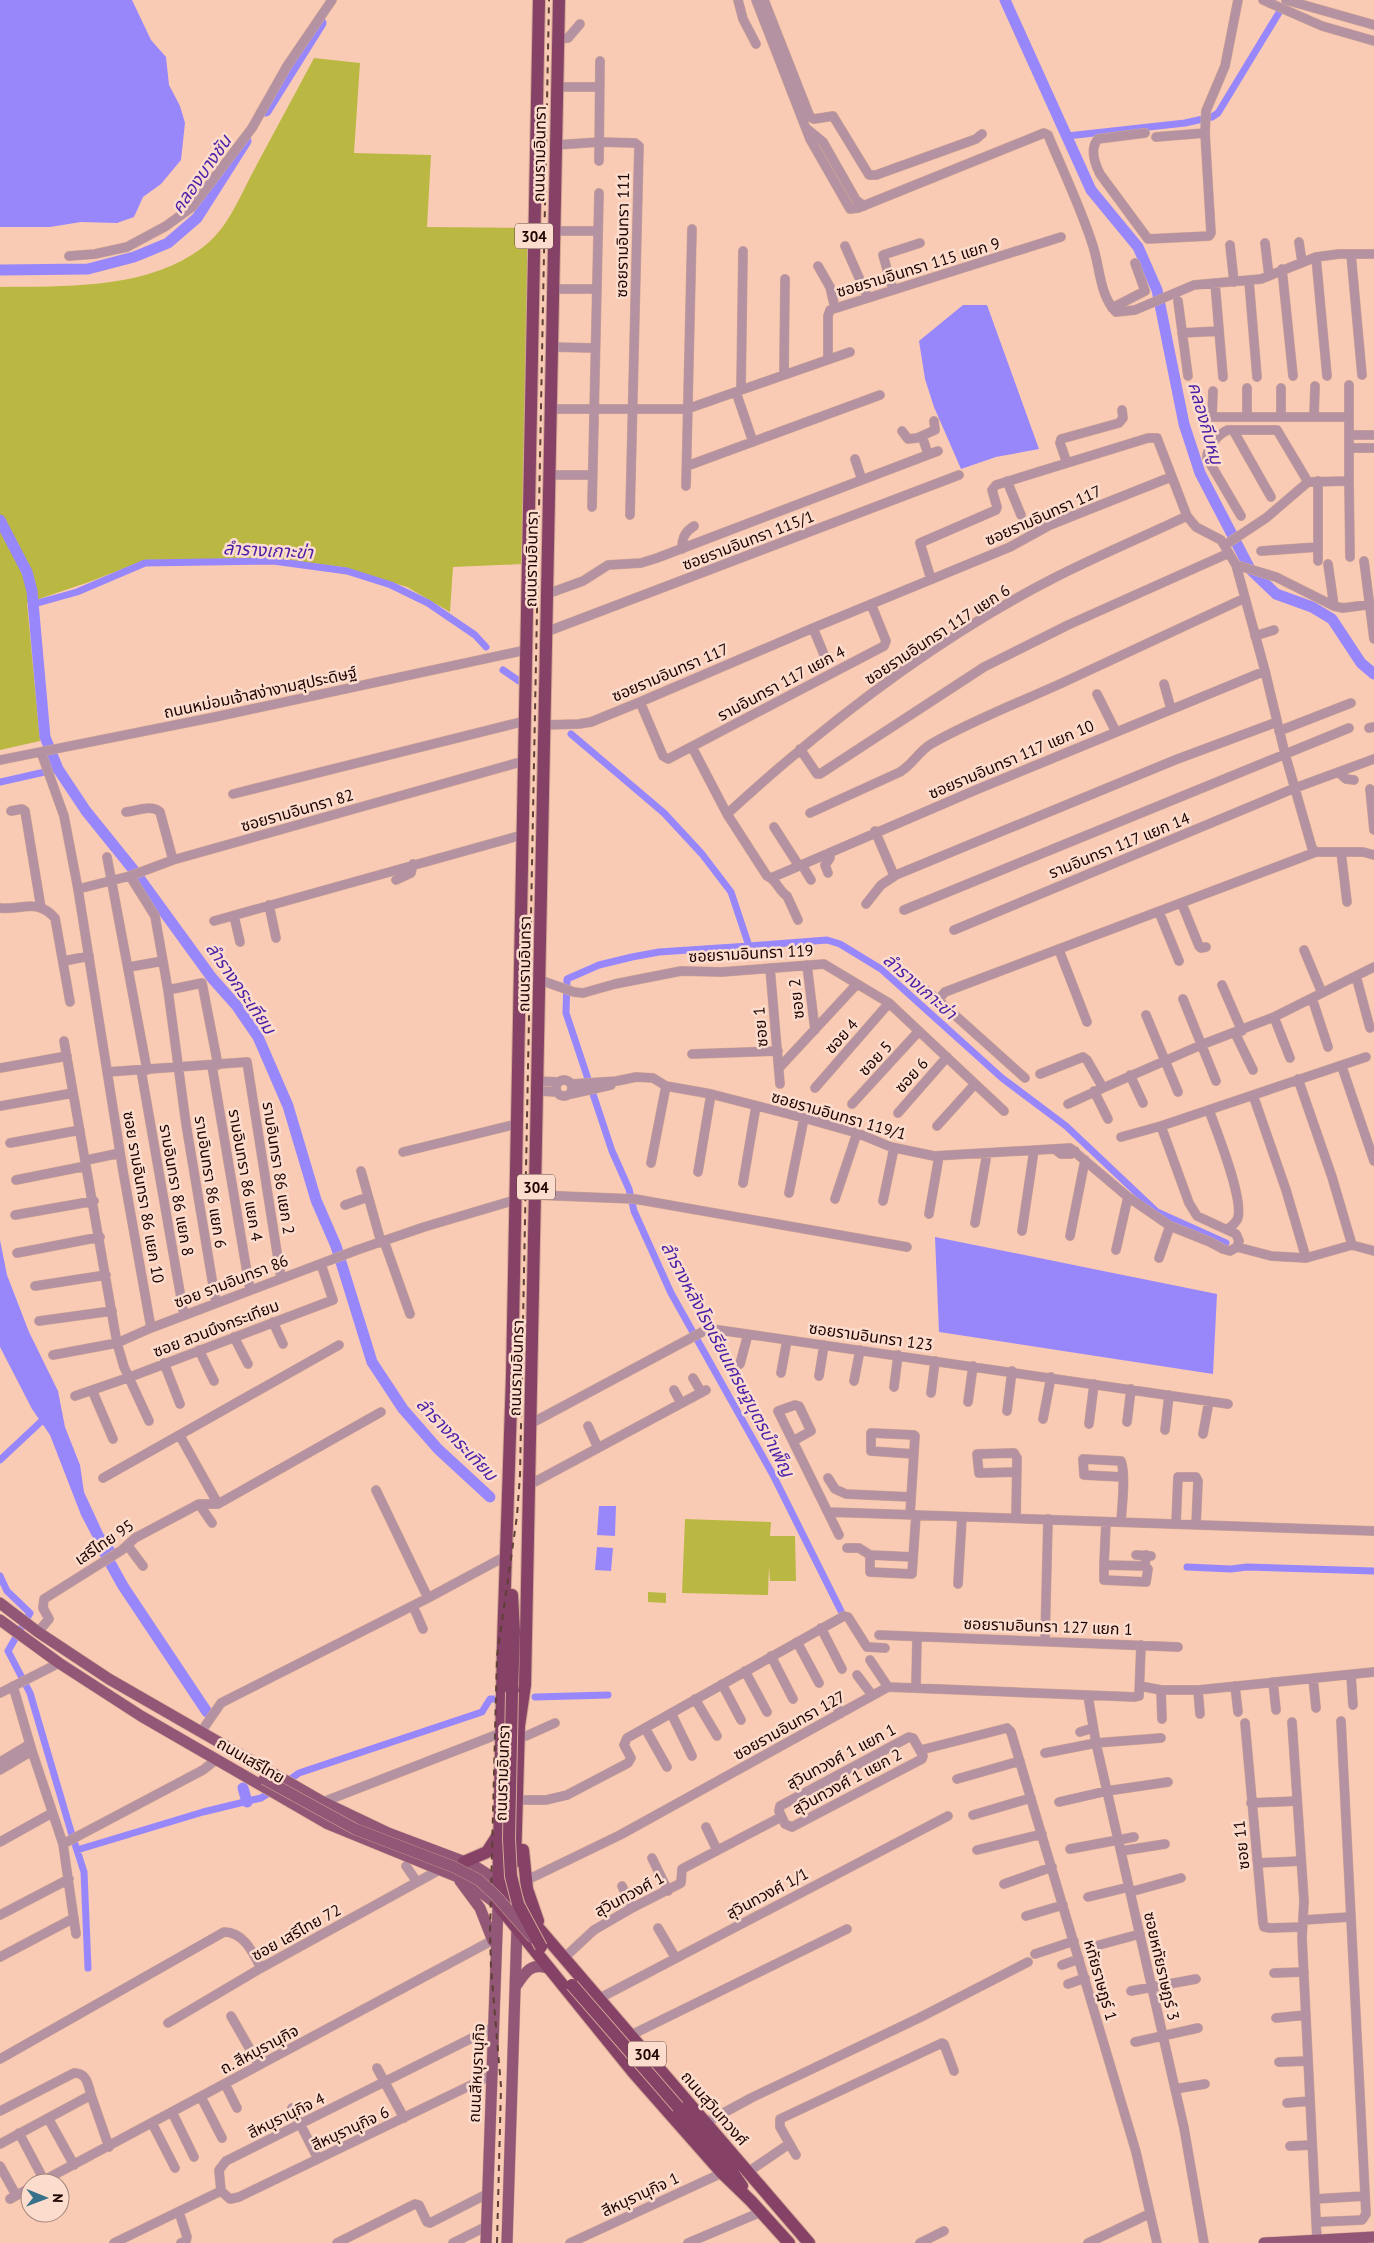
<svg xmlns="http://www.w3.org/2000/svg" width="1374" height="2243" font-family="'PT Sans','Noto Sans Thai',sans-serif">
  <style>
    .green { fill: #bab843 }
    .water { fill: #9887fb }
    .lines { fill: none; stroke-linecap: round; stroke-linejoin: round }
    .canal { stroke: #9887fb; stroke-width: 7 }
    .river { stroke: #9887fb; stroke-width: 11 }
    .minor-casing { stroke: #d2a794; stroke-width: 10 }
    .major-casing { stroke: #d2a794; stroke-width: 12 }
    .highway-casing { stroke: #d2a794; stroke-width: 14 }
    .minor { stroke: #b492a2; stroke-width: 9 }
    .major { stroke: #925776; stroke-width: 11 }
    .highway { stroke: #854166; stroke-width: 12 }
    .rail { stroke: #5f3f36; stroke-width: 2; stroke-dasharray: 6 6; stroke-linecap: butt }
    .major-bridge-casing { stroke: #d2a794; stroke-width: 12; stroke-linecap: butt }
    .highway-bridge-casing { stroke: #d2a794; stroke-width: 14; stroke-linecap: butt }
    .major-bridge { stroke: #925776; stroke-width: 11 }
    .highway-bridge { stroke: #854166; stroke-width: 12 }
    .labels { text-anchor: middle; dominant-baseline: central; stroke-width: 5; stroke-linejoin: round; paint-order: stroke }
    .shield { fill: #fcdccd; stroke: #60453e; stroke-width: 1 }
    .shield-label { font-size: 15px; font-weight: bold; fill: #1d0400 }
    .street-label { font-size: 16px; fill: #1d0400; stroke: #fcdccd }
    .water-label { font-size: 18px; font-style: italic; fill: #4a1fa7; stroke: #fcdccd }
  </style>
  <rect width="100%" height="100%" fill="#facbb4"/>
  <path class="green" d="M314,58l46,5 -6,90 77,2 -4,72 101,1 -5,336 -70,3 -3,45 -43,-25 -64,-20 -71,-9 -127,2 -56,22 -62,21 13,138 -40,9v-463c68,-1 153,3 208,-44 21,-18 32,-47 45,-71 20,-38 41,-76 61,-114z
    M685,1519l86,3 -1,14h25l1,45h-26l-1,-15 -1,29 -86,-2z
    M648,1592l18,1v10l-18,-1z"/>
  <path class="water" d="M0,0h132l19,40 15,17 3,28 11,21 5,17 -4,37 -20,24 -18,13 -9,20 -17,6 -36,-1 -31,5h-50z
    M963,305h24l52,144 -43,8 -35,12 -27,-62 -9,-28 -6,-38z
    M935,1237l282,57 -4,80 -274,-42z
    M0,1240l7,35 22,57 29,59 7,36 15,38 4,27 19,41 12,16 -13,6 -21,-40 -31,-80 -18,-26 -32,-62z
    M599,1506h17l-1,30 -18,-1z
    M597,1547l16,1 -2,23 -16,-1z"/>
  <g class="lines">
    <path class="canal" d="M1067,136l118,-13 27,-6 6,-4 65,-107
      M34,604l43,-12 68,-29 128,-2 74,10 44,14 37,18 47,32 11,12
      M503,670l16,11
      M571,734l93,79 38,41 29,38 18,54 78,-6 13,4 41,25 121,109 64,48 91,86 69,31
      M0,782l58,-13
      M749,946l-90,6 -27,5 -33,8 -32,14 -1,34 46,138 17,38 5,22 37,82 102,182 68,136
      M0,1460l47,-44
      M1187,1567l44,2 16,-2 127,4
      M0,1576l7,15 23,22 -22,38 22,42 42,142
      M535,1697l73,-2
      M285,1783l14,-10 183,-61 8,-13h4
      M75,1844l9,28 4,96
      M77,1850l126,-38 58,-14 13,-8"/>
    <path class="river" d="M1005,0l86,190 47,57 19,43 27,134 16,49 50,96 26,25 36,13 20,12 29,44 13,11
      M266,111l55,-88
      M0,270l88,-1 46,-12 34,-14 29,-25 49,-77
      M0,520l27,52 5,19 13,146 13,32 28,42 46,57 80,110 24,27 22,32 30,69 28,94 20,46 36,116 31,47 35,40 52,48
      M98,1541l25,45 84,126
      M243,1788l4,14"/>
    <defs>
      <path id="minor" d="M738,0l5,19 13,25
        M756,0l54,139 40,70 8,-1 186,-75 4,2c15,36 32,71 44,108 8,22 7,52 24,69l19,-2 59,-25 67,-6 55,-22 23,-3h35
        M764,0l46,117 4,2 19,-3 36,59h7l100,-36 6,-5
        M1263,0l59,26 52,15
        M1286,0l88,25
        M558,39l10,-1 12,-14
        M557,87h43
        M806,128l17,14 33,58 8,6
        M1145,133l-47,6c-9,10 -3,25 2,35l48,65 61,-3 2,-3 -6,-100 -49,4
        M1205,133l1,-22 19,-45 13,-66
        M556,145l43,-3 36,1 4,3 -9,369
        M599,161l1,-100
        M553,231h44
        M1299,242l3,20
        M1265,243l4,33
        M1230,245l4,37
        M845,246l23,52
        M1351,254l11,121
        M69,256l26,-2 32,-7 39,-21 26,-19 60,-79 35,-62 45,-66
        M1316,257l11,119
        M818,266l12,21 5,21
        M1282,269l11,107
        M1249,281l8,96
        M1215,283l8,94
        M552,289h44
        M893,290l-10,-35 37,-12
        M1178,301l10,75
        M1112,308l33,-17 -10,-28
        M1182,333l37,-2
        M551,347l43,1
        M828,359v-43l2,-6 231,-73
        M784,375l1,-96
        M1281,388v29
        M741,390l2,-139
        M1213,391l-1,26h137
        M736,392l17,50
        M550,409h137l163,-57
        M1247,417v-29
        M1314,417l1,-31
        M1233,430l38,67
        M902,431l6,8 9,-1 18,-8 -1,-9
        M1349,435h25
        M922,436l6,18
        M1349,448v-63
        M855,459l7,21
        M1067,463l-7,-20 1,-4 58,-16 4,-5 -1,-8
        M687,466l193,-71
        M549,475h42
        M1007,481l14,34
        M1349,481l1,76
        M686,486l6,-257
        M592,507l7,-314
        M1241,516l-34,-58c0,-11 11,-24 21,-28h49l31,52
        M1225,545l41,-27 42,-36 41,-1v-33h25
        M682,549c0,-12 3,-17 12,-23
        M1261,551l57,-4
        M1318,561v-80
        M1364,561l10,78
        M1328,564l6,42
        M1236,565l40,12 58,29 9,2 31,-4
        M931,579l-11,-36 76,-33 1,-3 -5,-17 4,-5 152,-47h9l30,78 9,11 25,13 15,25 29,106 20,83 27,94 4,4
        M547,594l36,-13 25,-16 33,-2 16,-5 281,-107
        M813,628l12,29
        M546,632l413,-157
        M1255,636l19,-6
        M1164,684l7,25
        M1097,694l19,38
        M640,702l23,54 5,3 216,-113 2,-5 -15,-37
        M544,725l35,-1 12,-2 49,-20 173,-74 197,-81 40,-22 121,-48
        M1369,728l5,-1
        M1279,731l72,-28
        M692,747l35,67 40,62c9,3 12,15 20,20l11,24
        M800,749l17,25h3l164,-107 84,-42 161,-72
        M41,752l23,64 14,73 45,282 28,157
        M0,760l215,-43 311,-67
        M1338,772l8,7 8,1
        M1370,789l4,41
        M233,794l292,-73
        M11,811l11,-2 3,2 16,97
        M126,812c10,-1 26,-8 34,0l13,48
        M810,813l90,-41c13,-8 18,-20 31,-28 42,-24 87,-41 131,-61 61,-28 122,-57 183,-85
        M727,814c98,-90 208,-175 327,-236 43,-22 89,-41 133,-62
        M774,827l25,39
        M875,831l18,42 3,2
        M1341,852l6,50
        M107,857l40,213
        M802,865l9,15
        M828,873l-3,-8 5,-7 -1,-5
        M130,876l25,40 13,74 18,134 30,179
        M771,878l207,-89 287,-118
        M396,880l15,-7 2,-9
        M78,889l52,-13 43,-16 351,-99
        M866,904l15,-19 15,-10 279,-115 102,-38
        M1182,904l17,42 2,2 5,-1
        M269,905l7,33
        M0,908c21,3 36,-11 55,10l15,84
        M904,910l445,-182
        M1159,912l20,49
        M234,916l6,26
        M214,921l308,-86
        M954,930l341,-142 79,-29
        M1059,950l28,72
        M1304,950l18,43
        M64,961l25,-5
        M807,965l8,65
        M129,967l34,-6
        M770,968l10,116
        M908,976l30,24 87,78
        M1356,976l14,52
        M540,980l34,12 9,1 32,-9 66,-13 41,1 102,-8 65,39 115,108
        M1222,985l20,46
        M168,990l34,-7 16,82
        M1312,998l16,49
        M1183,999l33,82
        M938,1000l7,-8 371,-140h47l11,3
        M1146,1015l32,77
        M1274,1017l16,41
        M1235,1033l18,37
        M64,1041l53,302 7,24 25,54
        M692,1054l86,-3
        M212,1066l38,224
        M1342,1067l32,94
        M0,1068l67,-12
        M779,1068l78,-84
        M141,1070l43,245
        M107,1072l140,-10 34,216
        M1040,1074l43,-17 4,3 16,28 98,-43 73,-28 100,-50
        M1130,1075l13,28
        M1298,1079l34,98 20,68
        M556 1088a8 8 0 1 1 16 0a8 8 0 1 1-16 0Z
        M537,1081l22,1
        M572,1084l45,-3 19,-4 17,1 13,8 45,8 93,24 53,15 34,14 43,9 136,-8 58,49 42,29 40,16 13,7 7,2 7,-4 34,9 35,2 46,-13 22,6
        M815,1088l74,-85
        M537,1091l20,1
        M1094,1091l14,28
        M571,1094l40,-9
        M1253,1095l33,95 20,68
        M852,1104l67,-73
        M1068,1104l35,-16
        M0,1106l73,-13
        M1209,1110c7,20 37,93 28,110 -2,3 -6,7 -9,9
        M898,1113l49,-56
        M937,1126l38,-42
        M1161,1126l28,77 8,13 39,18 3,7 -2,6
        M1121,1137l40,-11 205,-69
        M10,1143l70,-13
        M1056,1150l5,4h10l4,-3
        M403,1152l114,-28
        M87,1160l33,-7
        M651,1163l15,-77
        M361,1171l20,71
        M698,1172l13,-78
        M16,1180l70,-14
        M743,1183l13,-77
        M789,1193l15,-75
        M536,1195l99,4 272,48
        M835,1199l22,-66
        M883,1201l11,-53
        M345,1205l23,-8
        M929,1214l10,-58
        M15,1215l79,-14
        M975,1223l12,-70
        M1022,1231l12,-81
        M1070,1236l15,-76
        M384,1241l26,73
        M1116,1250l12,-53
        M17,1253l83,-16
        M1159,1258l11,-32
        M35,1286l71,-11
        M39,1321l73,-10
        M273,1322l10,22
        M234,1337l14,27
        M199,1350l15,31
        M53,1355l64,-12 34,-15 206,-78 67,-23 91,-27
        M164,1363l16,41
        M740,1364l8,-30
        M781,1373l6,-33
        M819,1376l5,-31
        M693,1378l8,14
        M854,1381l6,-31
        M894,1387l4,-32
        M92,1390l21,49
        M674,1390l7,13
        M931,1393l4,-32
        M75,1396l55,-19 203,-77 -12,-36
        M968,1402l5,-36
        M1007,1411l5,-40
        M1043,1419l8,-42
        M1127,1422l4,-33
        M530,1424l174,-93 8,-2 516,75
        M1089,1424l5,-40
        M588,1426l10,22
        M1165,1430l4,-35
        M1203,1434l6,-33
        M180,1436l38,68 163,-92
        M793,1441l18,-10 -12,-25 -4,-1 -17,6 61,124
        M103,1478l236,-133
        M828,1478l7,11 11,5 65,3
        M529,1485l177,-95
        M376,1490l52,108
        M199,1504l13,19
        M828,1512l546,19
        M910,1515l5,-79 -1,-1 -43,-2v18l43,3
        M1016,1518l1,-60 -3,-5 -37,1 2,19 38,-1
        M1121,1522c1,-17 5,-47 0,-61l-38,-2 1,16 38,2
        M1176,1524l2,-47h18l2,4 -2,44
        M128,1546l15,20
        M847,1548h12l11,7 43,2
        M870,1555v17l42,2 4,-59
        M1136,1555l15,1
        M1104,1565l2,-43
        M1145,1566l-41,-1v15l42,2 2,-13 -3,-3 1,-11
        M958,1584l4,-67
        M413,1606l10,23
        M821,1628l21,41
        M38,1632l11,-13 -6,-11 1,-9 78,-49 13,-12 64,-34h19
        M879,1635l299,12
        M1045,1641l3,-122
        M797,1642l22,41
        M771,1656l22,43
        M870,1660l18,27
        M745,1671l22,41
        M857,1675l15,20
        M1351,1675l2,30
        M1313,1678l3,30
        M1273,1682l3,28
        M722,1684l19,36
        M13,1686l19,65 31,93 13,90
        M916,1686l1,-49
        M1140,1686l21,4h37l176,-18
        M1235,1686l3,26
        M1161,1690l1,29
        M1198,1690l2,24
        M0,1693l59,-30
        M1088,1696l8,47 88,385 20,115
        M695,1699l22,37
        M833,1699l7,15
        M671,1713l21,43
        M1292,1722l12,179 -2,37 15,302
        M1245,1723l18,200 1,4 6,1 32,-1
        M645,1728l22,39
        M201,1732l20,-29 207,-105 80,-43
        M1080,1732l13,-4
        M526,1736l29,-13
        M909,1737l4,1 10,18 -1,3 -130,68 -7,-3 -6,-13 1,-5z
        M921,1750l86,-22 4,4 125,420 21,91
        M1045,1753l51,-10 65,-5
        M0,1762l30,-18
        M0,1770l32,-19
        M957,1779l63,-18
        M524,1800h22l21,-5 61,-32 3,-5 -7,-13 3,-7 217,-122 4,1 19,30 18,1
        M323,1802l178,-69
        M1059,1802l48,-11 61,-9
        M1251,1803l46,-2
        M973,1815l58,-17
        M706,1827l11,23
        M0,1842l52,-29
        M63,1844l140,-74 14,-11
        M1070,1849l64,-12
        M977,1850l65,-16
        M1121,1851l44,-7
        M652,1858l16,33
        M1258,1863l43,-2
        M406,1866l11,16
        M525,1881l95,-46 268,-148 247,10 4,-1 2,-51
        M1004,1884l48,-17
        M622,1886l10,22
        M1130,1892l51,-14
        M1088,1897l41,-10
        M0,1915l69,-36
        M1026,1916l37,-11
        M1304,1920l45,-3
        M658,1928l17,29
        M1099,1945l41,-11
        M1035,1954l39,-13
        M0,1957l74,-39
        M565,1957l29,-27 38,-22 49,-25 1,-14 99,-52
        M1062,1965l17,-6
        M1274,1973l30,-1
        M1068,1984l17,-6
        M1131,1991l65,-12
        M600,1998l348,-182
        M231,2016l28,49
        M1276,2018l30,-3
        M168,2023l93,-55 180,-99
        M631,2035l216,-106
        M1135,2042l63,-14
        M0,2059l224,-127c20,0 29,21 37,36
        M1279,2062l29,-1
        M377,2068l27,50
        M225,2084l12,24
        M1175,2089l30,-5
        M201,2097l21,41
        M1287,2103l23,-2
        M292,2108l26,51
        M0,2111l74,-38c13,0 14,11 17,22
        M172,2112l22,45
        M48,2118l26,47
        M707,2122l44,-24 168,-80 109,-56
        M152,2123l23,45
        M19,2133l25,47
        M0,2144l91,-49 18,52
        M1290,2146l22,-1
        M796,2155l-16,-28v-8l162,-76 2,1 10,27
        M0,2166l16,29
        M748,2172l41,-28
        M39,2183l454,-243
        M221,2191l9,8 9,-2 253,-122
        M10,2199l20,-11
        M1315,2199l50,-3
        M179,2212l8,25 -1,4 -5,2
        M1316,2222l46,-2 4,-6 -25,-493
        M114,2243l107,-52 -2,-21 7,-9 268,-134
        M337,2243l78,-39 4,1 8,17 3,1 57,-29
        M453,2243l34,-17
        M570,2243l152,-70
        M688,2243l73,-31
        M920,2243l24,-12
        M1088,2243l61,-29"/>
      <path id="major" d="M0,1603l38,29 71,47 214,123 65,31 85,32 25,16
        M0,1620l59,43 82,53 187,108 137,56 33,25 -12,338
        M460,1881l20,27 13,33
        M516,1986c9,-14 16,-25 34,-17
        M507,2243l10,-316
        M1264,2243l110,-6"/>
      <path id="highway" d="M539,0l-27,1376 -9,267 -5,262 135,167 89,101 29,28 38,42
        M512,1595l2,36 -2,61
        M523,1850l4,39 11,32
        M464,1862l23,-10 11,-17
        M515,1862l4,-136 6,-41 34,-1685
        M498,1881l311,362
        M678,2107l47,54 17,25"/>
    </defs>
    <use href="#minor" class="minor-casing"/>
    <use href="#major" class="major-casing"/>
    <use href="#highway" class="highway-casing"/>
    <use href="#minor" class="minor"/>
    <use href="#major" class="major"/>
    <use href="#highway" class="highway"/>
    <path class="rail" d="M497,2243l4,-156 -10,-119 -1,-36 7,-276 20,-140 3,-41 29,-1475"/>
    <defs>
      <path id="major-bridge" d="M264,1779l91,50 99,38 25,13 17,16 37,42"/>
      <path id="highway-bridge" d="M512,1692l-3,147 2,37 7,28 23,43
        M572,1985l106,122"/>
    </defs>
    <use href="#major-bridge" class="major-bridge-casing"/>
    <use href="#highway-bridge" class="highway-bridge-casing"/>
    <use href="#major-bridge" class="major-bridge"/>
    <use href="#highway-bridge" class="highway-bridge"/>
  </g>
  <g class="labels">
    <g class="shield">
      <rect x="515" y="223.5" width="38" height="25" rx="4"/>
      <rect x="517" y="1174.5" width="38" height="25" rx="4"/>
      <rect x="628" y="2041.5" width="38" height="25" rx="4"/>
    </g>
    <g class="shield-label">
      <text x="534" y="236">304</text>
      <text x="536" y="1187">304</text>
      <text x="647" y="2054">304</text>
    </g>
    <g class="street-label">
      <text transform="translate(539 154) rotate(-89)">ถนนรามอินทรา</text>
      <text transform="translate(622 235) rotate(-89)">ซอยรามอินทรา 111</text>
      <text transform="translate(918 267) rotate(-17)">ซอยรามอินทรา 115 แยก 9</text>
      <text transform="translate(1043 515) rotate(-24)">ซอยรามอินทรา 117</text>
      <text transform="translate(748 540) rotate(-21)">ซอยรามอินทรา 115/1</text>
      <text transform="translate(531 559) rotate(-89)">ถนนรามอินทรา</text>
      <text transform="translate(937 634) rotate(-33)">ซอยรามอินทรา 117 แยก 6</text>
      <text transform="translate(670 672) rotate(-23)">ซอยรามอินทรา 117</text>
      <text transform="translate(781 683) rotate(-28)">รามอินทรา 117 แยก 4</text>
      <text transform="translate(260 692) rotate(-12)">ถนนหม่อมเจ้าสง่างามสุประดิษฐ์</text>
      <text transform="translate(1011 759) rotate(-23)">ซอยรามอินทรา 117 แยก 10</text>
      <text transform="translate(297 810) rotate(-16)">ซอยรามอินทรา 82</text>
      <text transform="translate(1119 845) rotate(-22)">รามอินทรา 117 แยก 14</text>
      <text transform="translate(751 953) rotate(-3)">ซอยรามอินทรา 119</text>
      <text transform="translate(524 964) rotate(-89)">ถนนรามอินทรา</text>
      <text transform="translate(796 999) rotate(-96)">ซอย 2</text>
      <text transform="translate(760 1027) rotate(-95)">ซอย 1</text>
      <text transform="translate(841 1036) rotate(-48)">ซอย 4</text>
      <text transform="translate(875 1058) rotate(-47)">ซอย 5</text>
      <text transform="translate(911 1075) rotate(-48)">ซอย 6</text>
      <text transform="translate(839 1115) rotate(16)">ซอยรามอินทรา 119/1</text>
      <text transform="translate(279 1168) rotate(81)">รามอินทรา 86 แยก 2</text>
      <text transform="translate(246 1175) rotate(80)">รามอินทรา 86 แยก 4</text>
      <text transform="translate(211 1182) rotate(81)">รามอินทรา 86 แยก 6</text>
      <text transform="translate(177 1190) rotate(80)">รามอินทรา 86 แยก 8</text>
      <text transform="translate(144 1197) rotate(80)">ซอย รามอินทรา 86 แยก 10</text>
      <text transform="translate(231 1281) rotate(-21)">ซอย รามอินทรา 86</text>
      <text transform="translate(216 1328) rotate(-21)">ซอย สวนบึงกระเทียม</text>
      <text transform="translate(871 1336) rotate(8)">ซอยรามอินทรา 123</text>
      <text transform="translate(516 1368) rotate(-88)">ถนนรามอินทรา</text>
      <text transform="translate(104 1542) rotate(-34)">เสรีไทย 95</text>
      <text transform="translate(1048 1626) rotate(2)">ซอยรามอินทรา 127 แยก 1</text>
      <text transform="translate(789 1725) rotate(-29)">ซอยรามอินทรา 127</text>
      <text transform="translate(841 1756) rotate(-28)">สุวินทวงศ์ 1 แยก 1</text>
      <text transform="translate(251 1760) rotate(30)">ถนนเสรีไทย</text>
      <text transform="translate(502 1773) rotate(-88)">ถนนรามอินทรา</text>
      <text transform="translate(847 1781) rotate(-28)">สุวินทวงศ์ 1 แยก 2</text>
      <text transform="translate(1241 1845) rotate(-96)">ซอย 11</text>
      <text transform="translate(767 1893) rotate(-28)">สุวินทวงศ์ 1/1</text>
      <text transform="translate(629 1894) rotate(-28)">สุวินทวงศ์ 1</text>
      <text transform="translate(296 1932) rotate(-29)">ซอย เสรีไทย 72</text>
      <text transform="translate(1162 1966) rotate(77)">ซอยหทัยราษฎร์ 3</text>
      <text transform="translate(1101 1980) rotate(74)">หทัยราษฎร์ 1</text>
      <text transform="translate(259 2049) rotate(-28)">ถ. สีหบุรานุกิจ</text>
      <text transform="translate(476 2073) rotate(-87)">ถนนสีหบุรานุกิจ</text>
      <text transform="translate(715 2108) rotate(49)">ถนนสุวินทวงศ์</text>
      <text transform="translate(286 2115) rotate(-26)">สีหบุรานุกิจ 4</text>
      <text transform="translate(350 2128) rotate(-25)">สีหบุรานุกิจ 6</text>
      <text transform="translate(640 2194) rotate(-25)">สีหบุรานุกิจ 1</text>
    </g>
    <g class="water-label">
      <text transform="translate(201 174) rotate(-55)">คลองบางชัน</text>
      <text transform="translate(1206 423) rotate(74)">คลองกีบหมู</text>
      <text transform="translate(268 550) rotate(3)">ลำรางเกาะข่า</text>
      <text transform="translate(920 986) rotate(41)">ลำรางเกาะข่า</text>
      <text transform="translate(241 988) rotate(55)">ลำรางกระเทียม</text>
      <text transform="translate(728 1359) rotate(62)">ลำรางหลังโรงเรียนเศรษฐบุตรบำเพ็ญ</text>
      <text transform="translate(457 1439) rotate(46)">ลำรางกระเทียม</text>
    </g>
  </g>
  <g transform="translate(45 2198) rotate(91)"><circle r="24" fill="#fcdccd" stroke="#a3867b"/>
  <path d="M0-4L9 19L0 12L-9 19Z" fill="#37718a"/>
  <text y="-8" font-size="14" font-weight="bold" text-anchor="middle" fill="#1d0400">N</text>
  </g>
</svg>
